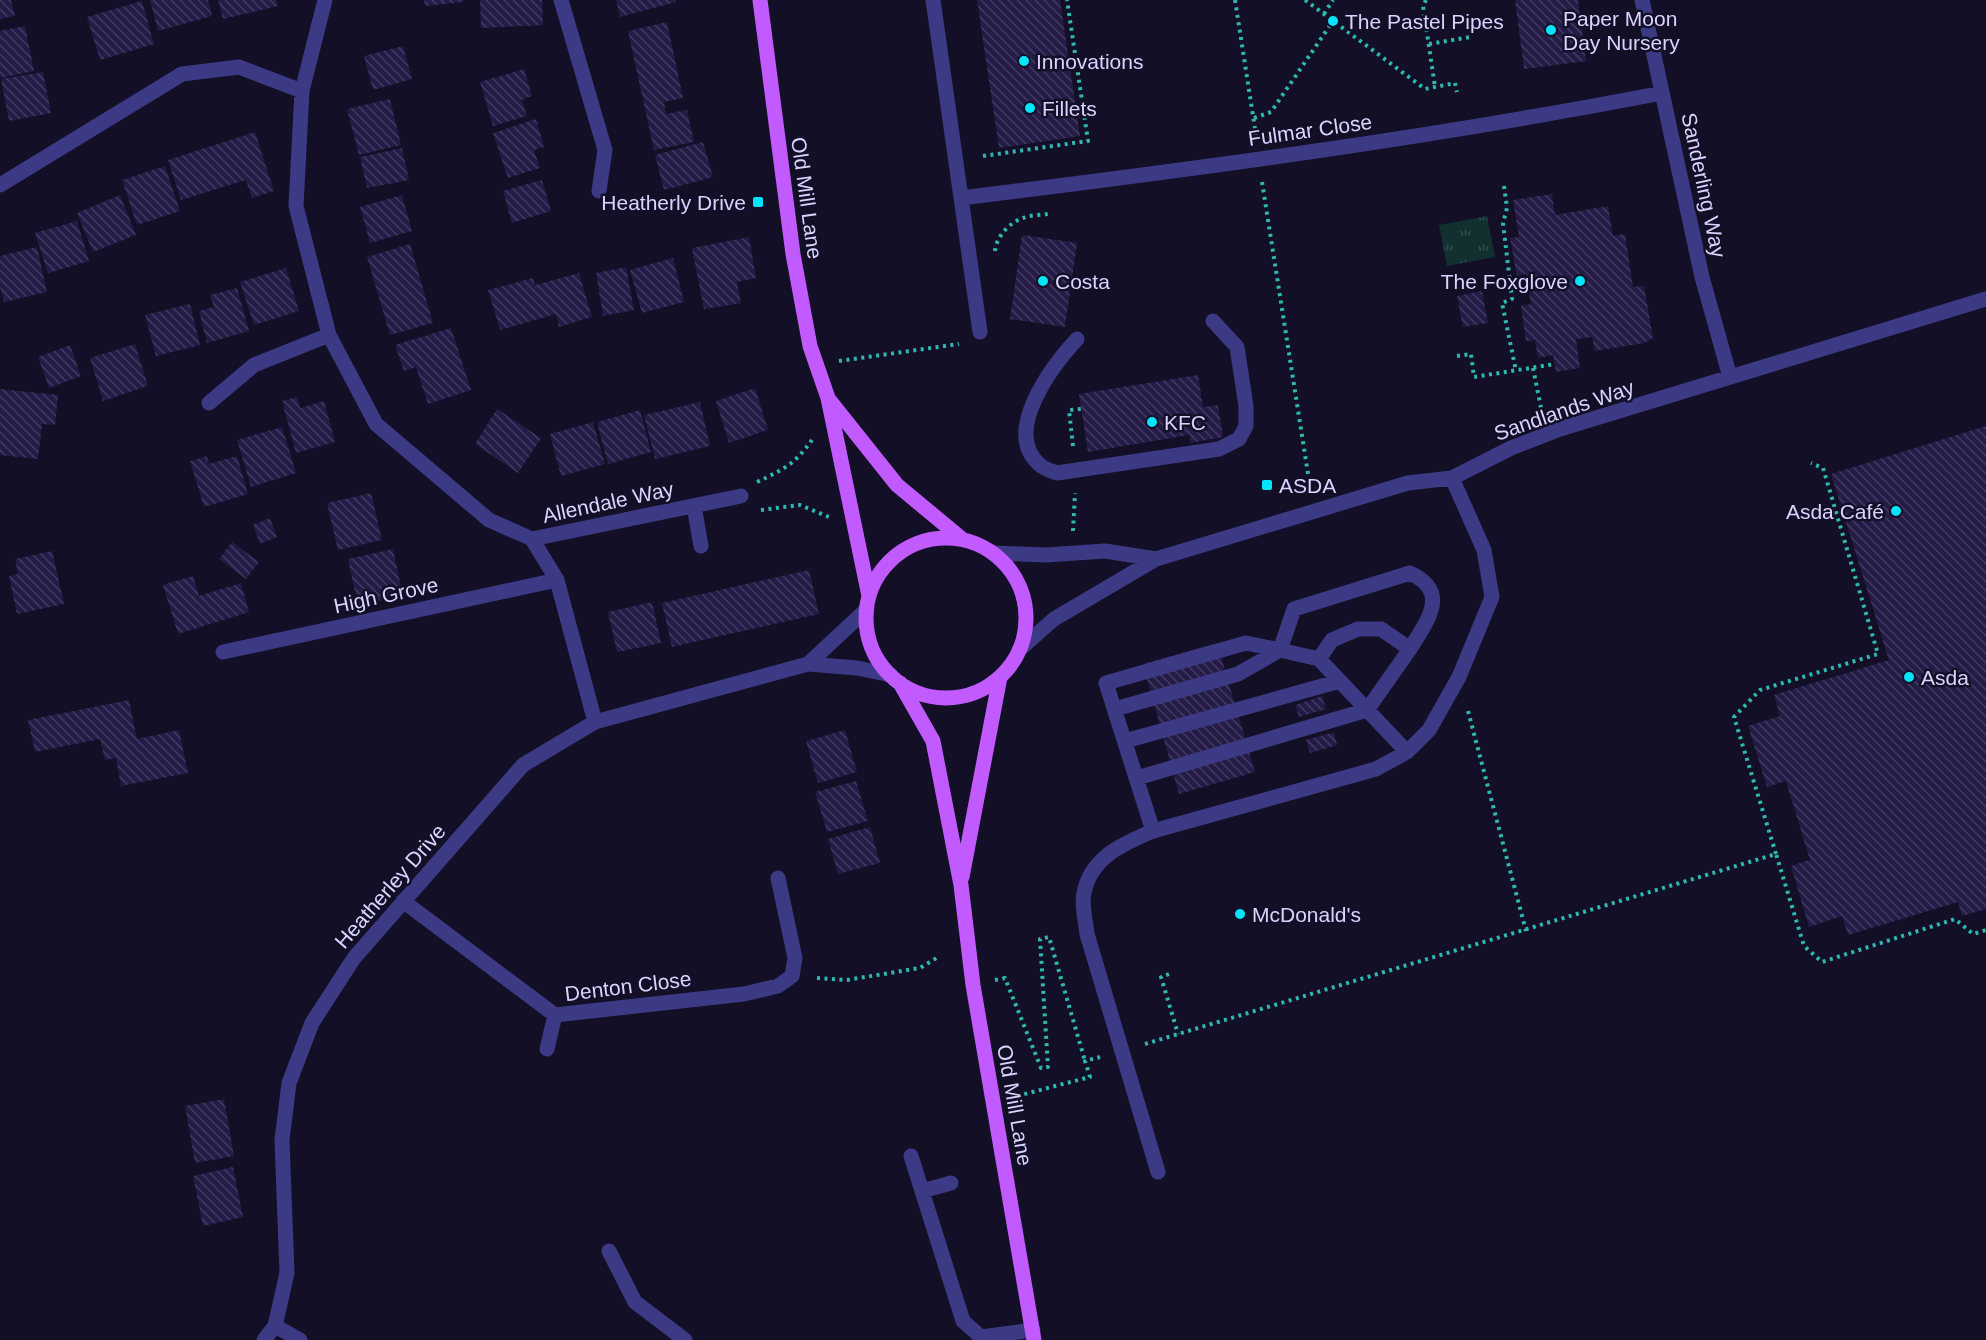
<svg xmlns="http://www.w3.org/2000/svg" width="1986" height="1340" font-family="Helvetica,sans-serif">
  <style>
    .park { fill: url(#park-tufts) }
    .building { fill: url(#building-back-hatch) }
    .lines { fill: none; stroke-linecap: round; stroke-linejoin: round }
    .path { stroke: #2fb8b0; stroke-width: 4; stroke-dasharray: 3 4.5; stroke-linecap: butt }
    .minor { stroke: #3d3a85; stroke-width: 15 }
    .major { stroke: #c25bff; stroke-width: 15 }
    .poi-dot { fill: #00e5ff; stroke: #130f26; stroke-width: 2 }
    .labels { text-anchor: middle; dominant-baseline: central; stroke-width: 5; stroke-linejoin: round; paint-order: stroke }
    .poi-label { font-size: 21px; fill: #d9d4ff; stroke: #130f26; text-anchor: start }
    .street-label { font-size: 21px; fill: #d9d4ff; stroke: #130f26 }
  </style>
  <defs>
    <pattern id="park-tufts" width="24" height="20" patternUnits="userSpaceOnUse" patternTransform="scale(1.5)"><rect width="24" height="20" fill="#12302f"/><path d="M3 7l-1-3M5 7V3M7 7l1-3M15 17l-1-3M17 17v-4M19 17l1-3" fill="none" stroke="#344d4e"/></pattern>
    <pattern id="building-back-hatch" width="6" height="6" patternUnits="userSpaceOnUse" patternTransform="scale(1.5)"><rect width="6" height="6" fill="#241b47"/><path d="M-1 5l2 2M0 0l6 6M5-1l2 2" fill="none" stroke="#433b63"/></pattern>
  </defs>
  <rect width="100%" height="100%" fill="#130f26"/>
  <path class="park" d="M1487,216l8,41 -48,9 -8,-41z"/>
  <path class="building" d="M0,0h11l4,16 -15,3z
    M150,0h58l4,16 -54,15z
    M218,0h58l2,6 -55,13z
    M424,0h39v2l-38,4z
    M480,0h62l1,25 -62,3z
    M616,0h59l1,2 -56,15z
    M977,0h83l20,136 -81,12z
    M1515,0h63l8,61 -62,8z
    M142,1l12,43 -54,16 -13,-43z
    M667,22l16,76 -19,4 2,12 21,-4 7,32 -40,8 -26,-119z
    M25,26l9,45 -34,7v-47z
    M403,46l9,33 -39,11 -9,-34z
    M524,69l8,27 -10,4 5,16 -34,10 -13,-44z
    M43,72l8,41 -42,8 -8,-42z
    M390,99l11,46 -42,10 -12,-46z
    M536,119l8,28 -10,3 6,18 -32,10 -15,-45z
    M255,132l19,59 -22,7 -6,-18 -65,20 -13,-40z
    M703,142l10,35 -49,13 -9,-35z
    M402,148l7,32 -42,8 -7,-31z
    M165,166l15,45 -43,14 -15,-45z
    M542,180l9,31 -39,12 -9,-32z
    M1552,194l3,21 53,-9 5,30 12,-2 8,53 11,-1 9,52 -9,5 -49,8 -3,-14 -16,2 4,29 -24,4 -3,-17 -15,3 -3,-18 -9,1 -5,-35 10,-2 -5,-30 -9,2 -7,-38 9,-1 -6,-37z
    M120,195l16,40 -43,17 -16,-39z
    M402,195l10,36 -42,12 -10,-36z
    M77,221l12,40 -41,12 -13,-40z
    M1022,235l55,8 -12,84 -55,-8z
    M749,237l7,41 -19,4 4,21 -37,6 -12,-61z
    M410,244l23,79 -43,12 -23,-78z
    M37,247l10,45 -43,10 -4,-15v-31z
    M673,258l11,44 -42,11 -12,-43z
    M626,267l8,43 -31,6 -7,-43z
    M286,268l13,43 -45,14 -14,-43z
    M579,273l13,44 -33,10 -3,-13 -56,16 -12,-40 45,-12 2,7z
    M237,288l12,43 -42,12 -8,-32 15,-4 -4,-12z
    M1482,291l6,32 -25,4 -6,-31z
    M190,304l10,41 -44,11 -11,-41z
    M451,328l20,62 -43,14 -12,-37 -12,4 -9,-26z
    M135,344l13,42 -45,15 -13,-43z
    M70,345l11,31 -32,12 -11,-31z
    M1198,375l5,32 15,-2 5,32 -33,6 -1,-8 -101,17 -9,-58z
    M755,388l13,42 -39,13 -13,-42z
    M0,389l58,6 -3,30 -13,-1 -4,35 -38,-4z
    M297,397l3,11 24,-7 11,41 -39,11 -14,-52z
    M700,402l10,44 -55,13 -11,-44z
    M497,409l44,29 -23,35 -43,-29z
    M640,410l11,42 -43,12 -11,-42z
    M593,422l12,42 -44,12 -11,-42z
    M1986,426v483l-24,7 -4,-14 -110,33 -6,-19 -33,11 -18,-61 19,-6 -24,-79 -19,6 -19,-61 32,-10 -6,-21 115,-35 -58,-186z
    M282,427l14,46 -45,14 -14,-47z
    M207,456l2,8 28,-8 11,38 -44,13 -14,-46z
    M371,493l11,47 -44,10 -11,-47z
    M270,518l7,19 -17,7 -7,-19z
    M232,542l27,20 -13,17 -27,-20z
    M393,549l10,47 -45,9 -10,-46z
    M52,551l12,53 -47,10 -8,-38 9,-2 -3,-15z
    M809,570l10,44 -147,33 -10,-44z
    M193,576l6,20 42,-13 8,29 -71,22 -15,-49z
    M652,602l9,41 -44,9 -9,-40z
    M1217,643l38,129 -76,22 -36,-130z
    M1322,696l4,13 -27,8 -4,-12z
    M129,700l8,39 42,-9 9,43 -67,13 -5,-28 -11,2 -5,-21 -65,13 -7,-32z
    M845,730l12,42 -39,11 -12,-42z
    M1334,732l3,13 -27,8 -4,-13z
    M856,781l12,40 -41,11 -12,-40z
    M870,827l10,36 -42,11 -10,-35z
    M224,1099l10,57 -39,7 -10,-57z
    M233,1167l10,50 -40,9 -10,-50z"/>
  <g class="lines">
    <path class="path" d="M1235,0l21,135
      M1305,0l120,89 30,-6 2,9
      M1426,0l-3,6 12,81
      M1324,14l9,-14
      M1429,44l42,-7
      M1254,118l17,-6 62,-91
      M983,156l105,-15 -21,-141
      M1262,182l47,298
      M1504,186l3,22 -4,15 9,76 -10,4 14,68
      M995,251c1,-14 15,-29 28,-33 7,-3 17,-3 25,-4
      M1457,356l14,-2 3,23 81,-13
      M839,361l120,-17
      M1533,368l8,40
      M1073,446l-4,-36 12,-1
      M757,482c27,-13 37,-17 55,-42
      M761,510l39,-5 29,12
      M1073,531l2,-38
      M1468,711l58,220
      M1776,854l-42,-137 26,-27 118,-36 -55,-186 -12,-5
      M1169,974l-8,3 17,57
      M817,978l30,2 73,-12 18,-11
      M995,980l10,-2 36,90 7,-1 -8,-128 9,-2 36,124
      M1145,1044l631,-190 28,92 18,16 133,-43 18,15 13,-4
      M1017,1096l73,-19 -5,-16 15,-4"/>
    <path class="minor" d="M325,0l-23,91 -6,115 33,129 47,89 113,96 43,19 25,41 38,142
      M561,0l44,150 -6,41
      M933,0l47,332
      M1642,0l60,277 28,100
      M0,185l182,-111 57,-7 63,24
      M961,198c235,-29 469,-60 701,-105
      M1077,339c-24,26 -76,93 -37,126 4,4 12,6 17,8l162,-24 20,-10 7,-13v-20l-9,-59 -24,-26
      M209,403l45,-38 75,-30
      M694,506l7,40
      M532,539l209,-43
      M993,553l53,2 59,-4 51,8
      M1019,650l35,-31 102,-60 252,-76 44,-5 59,-30 49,-19 426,-130
      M223,652l334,-72
      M808,664l59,-55
      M1115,709l123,-35 42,-24 14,-41 116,-36c41,19 17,48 0,76
      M1125,741l215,-60
      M1137,778l230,-68 43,-61 -29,-20h-23l-26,11 -13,19
      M1153,831l-47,-148 140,-40 34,7 39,9 88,93
      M403,901l152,114 189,-21 34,-8 14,-10 3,-18 -17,-80
      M547,1049l8,-34
      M911,1156l52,165 18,16 52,-7
      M1158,1172l-71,-238c-1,-12 -6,-29 -3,-41 7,-36 39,-49 69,-62l223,-62 31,-17 22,-22 30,-53 33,-80 -8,-47 -32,-72
      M922,1191l29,-8
      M609,1251l26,51 50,38
      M275,1326l25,14
      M264,1340l11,-14 12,-53 -5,-133 7,-57 23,-60 42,-65 169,-193 72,-43 213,-58 49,4 34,7"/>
    <path class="major" d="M760,0l33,254 17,92 18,52 41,198
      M830,401l67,84 65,54
      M866 618a80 80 0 1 1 160 0a80 80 0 1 1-160 0Z
      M900,683l33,58 28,144 12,100 61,355
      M962,877l38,-200"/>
  </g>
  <g class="poi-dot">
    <circle cx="1333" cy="21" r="6"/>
    <circle cx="1551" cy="30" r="6"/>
    <circle cx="1024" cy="61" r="6"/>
    <circle cx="1030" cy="108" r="6"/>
    <rect x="752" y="196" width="12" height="12" rx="3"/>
    <circle cx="1043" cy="281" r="6"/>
    <circle cx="1580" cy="281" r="6"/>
    <circle cx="1152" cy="422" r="6"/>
    <rect x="1261" y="479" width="12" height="12" rx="3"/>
    <circle cx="1896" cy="511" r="6"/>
    <circle cx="1909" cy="677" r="6"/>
    <circle cx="1240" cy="914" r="6"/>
  </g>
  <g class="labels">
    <g class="poi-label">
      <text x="1563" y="18">Paper Moon<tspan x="1563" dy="24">Day Nursery</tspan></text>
      <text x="1345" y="21">The Pastel Pipes</text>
      <text x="1036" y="61">Innovations</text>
      <text x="1042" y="108">Fillets</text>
      <text x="746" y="202" text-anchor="end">Heatherly Drive</text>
      <text x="1055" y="281">Costa</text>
      <text x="1568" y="281" text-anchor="end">The Foxglove</text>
      <text x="1164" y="422">KFC</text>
      <text x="1279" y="485">ASDA</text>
      <text x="1884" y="511" text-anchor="end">Asda Café</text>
      <text x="1921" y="677">Asda</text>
      <text x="1252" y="914">McDonald's</text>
    </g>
    <g class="street-label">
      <text transform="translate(1310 130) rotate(-8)">Fulmar Close</text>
      <text transform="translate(1704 185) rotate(78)">Sanderling Way</text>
      <text transform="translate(807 198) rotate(82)">Old Mill Lane</text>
      <text transform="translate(1564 410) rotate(-19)">Sandlands Way</text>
      <text transform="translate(608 502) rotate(-12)">Allendale Way</text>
      <text transform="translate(386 595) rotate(-12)">High Grove</text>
      <text transform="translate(390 886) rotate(-49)">Heatherley Drive</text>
      <text transform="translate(628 986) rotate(-7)">Denton Close</text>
      <text transform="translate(1015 1105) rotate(80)">Old Mill Lane</text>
    </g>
  </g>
</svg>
